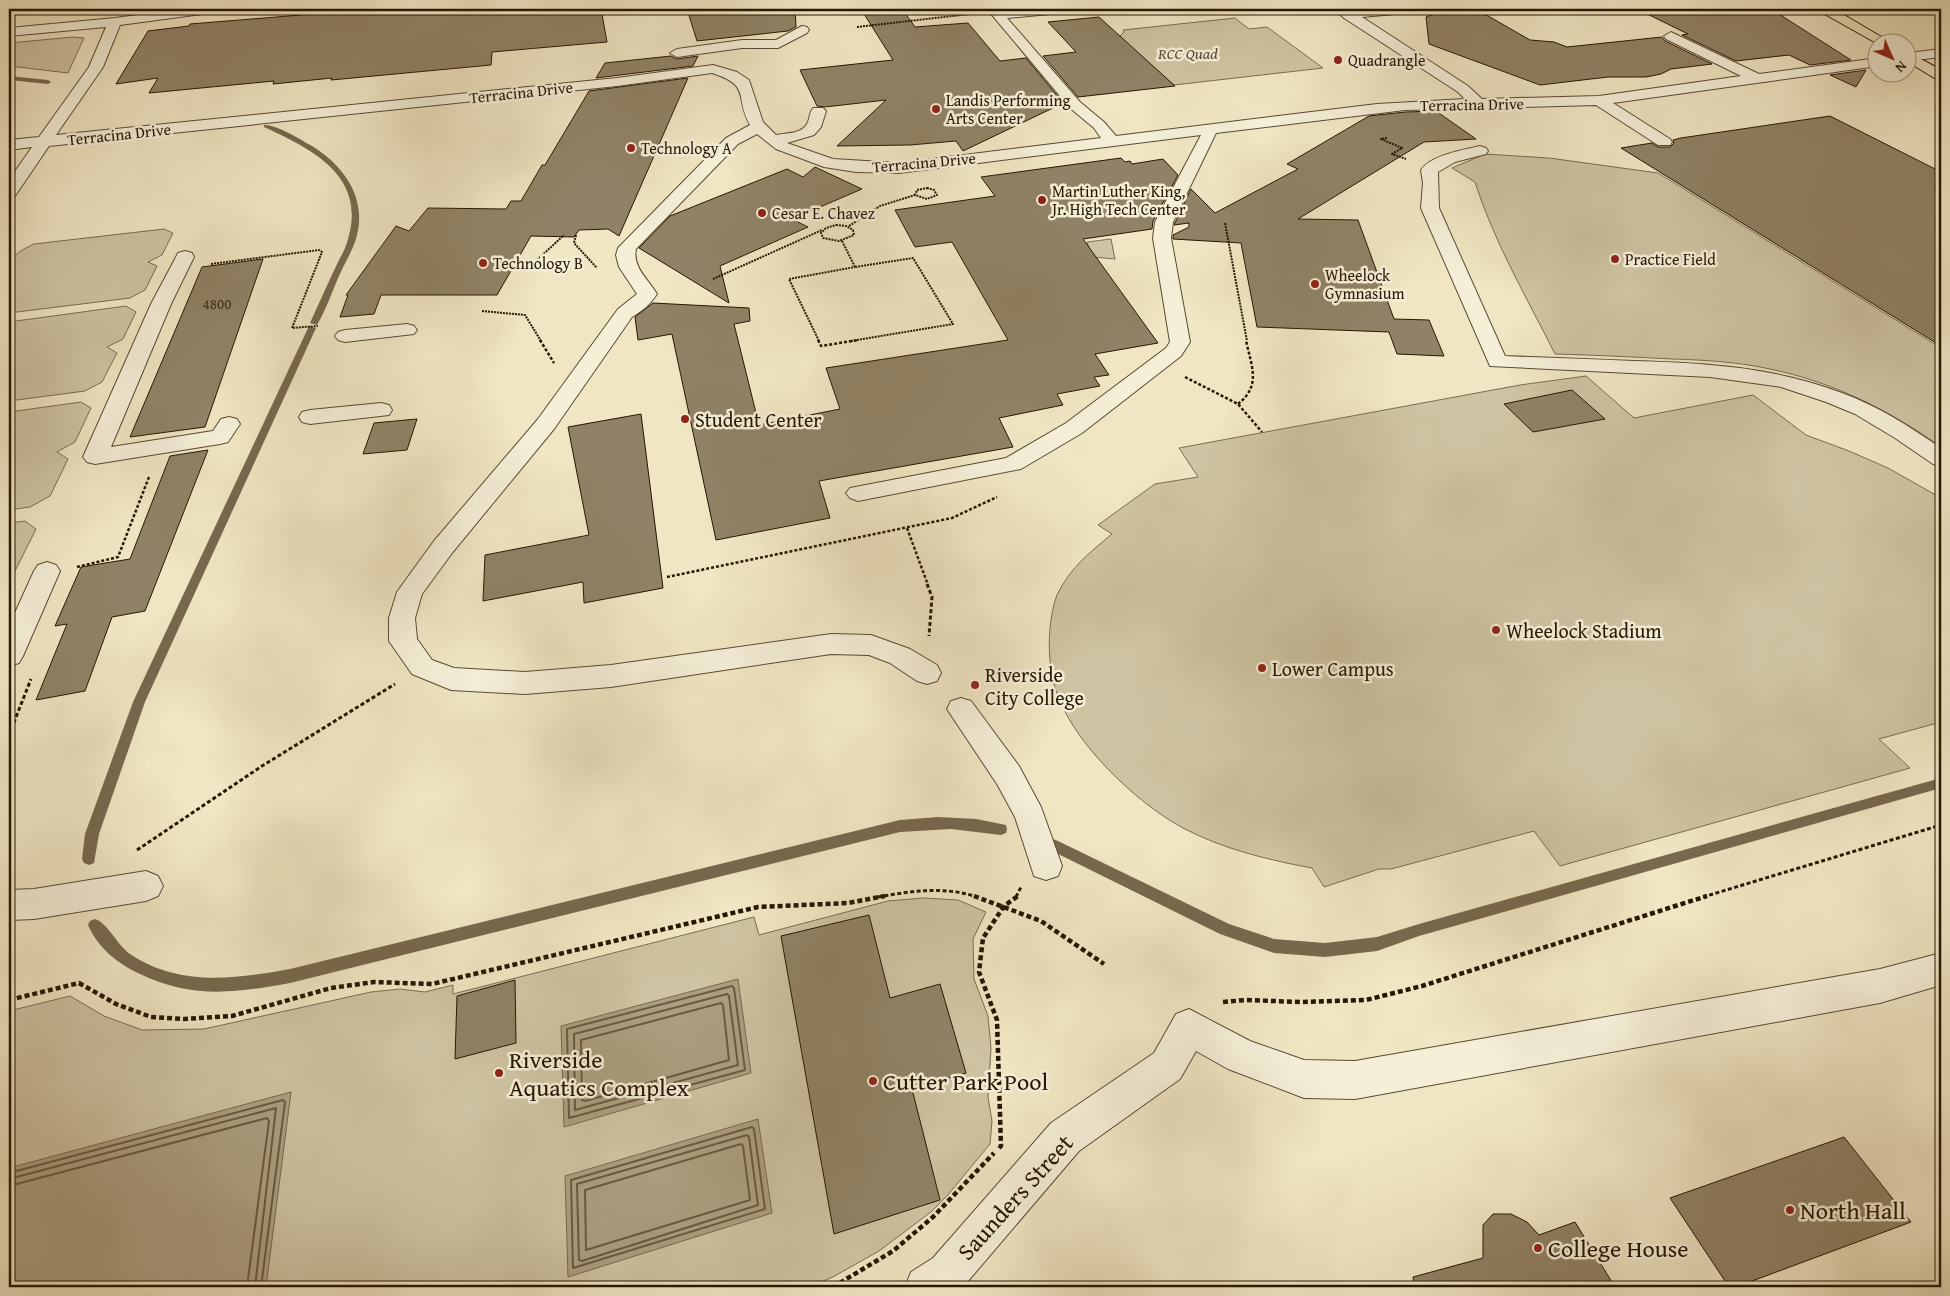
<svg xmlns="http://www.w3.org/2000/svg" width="1950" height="1296" font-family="'Gentium Book Plus',serif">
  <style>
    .green { fill: #cec3a2; stroke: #7a6c52 }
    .water { fill: #ac9f81; stroke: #77684e }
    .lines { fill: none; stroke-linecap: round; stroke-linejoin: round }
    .shore { stroke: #6a5a41; stroke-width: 2 }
    .stream { fill: #77684e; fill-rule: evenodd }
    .building { fill: #908266; stroke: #271601 }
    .minor-casing { stroke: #594a32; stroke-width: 2 }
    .major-casing { stroke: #271601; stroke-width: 2 }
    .path-far3 { stroke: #271601; stroke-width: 2; stroke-dasharray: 2 1; stroke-linecap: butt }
    .path-far2 { stroke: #271601; stroke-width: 2.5; stroke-dasharray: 3 2; stroke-linecap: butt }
    .path-far1 { stroke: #271601; stroke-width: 3; stroke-dasharray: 4 2.5; stroke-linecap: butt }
    .path { stroke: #271601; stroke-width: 4.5; stroke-dasharray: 5 3; stroke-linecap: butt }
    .minor { fill: #f5efd8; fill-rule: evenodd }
    .major { fill: #f0e6c3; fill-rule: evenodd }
    .poi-dot { fill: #8f2418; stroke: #f5efd8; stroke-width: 2 }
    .labels { text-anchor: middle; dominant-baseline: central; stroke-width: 5; stroke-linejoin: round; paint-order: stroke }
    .far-number-label { font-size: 15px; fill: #41311a }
    .far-park-label { font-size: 16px; font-style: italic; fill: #594a31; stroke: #f5efd8 }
    .far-poi-label { font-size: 16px; fill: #271601; stroke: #f5efd8; text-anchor: start }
    .far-street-label { font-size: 16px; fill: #271601; stroke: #f5efd8 }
    .poi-label { font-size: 20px; fill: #271601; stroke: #f5efd8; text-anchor: start }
    .near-poi-label { font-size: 24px; fill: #271601; stroke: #f5efd8; text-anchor: start }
    .near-street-label { font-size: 24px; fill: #271601; stroke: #f5efd8 }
  </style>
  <rect width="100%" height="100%" fill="#f0e6c3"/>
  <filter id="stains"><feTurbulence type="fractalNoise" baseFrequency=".004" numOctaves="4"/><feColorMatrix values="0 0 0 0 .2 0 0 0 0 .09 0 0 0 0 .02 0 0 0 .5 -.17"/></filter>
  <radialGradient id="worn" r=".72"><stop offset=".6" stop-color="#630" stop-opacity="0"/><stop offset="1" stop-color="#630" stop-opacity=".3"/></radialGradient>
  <path class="green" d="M1235,18l14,11 18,-2 56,41 -149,17 -65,-48 11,-1 4,-4 -1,-2z
    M73,37l11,1 -16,35 -59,-7v-23z
    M1485,154l64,4 109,15 283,175v99c-52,-37 -108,-65 -171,-78 -32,-7 -65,-9 -98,-10 -39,-2 -78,-4 -117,-5 -28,-56 -61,-112 -80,-172l-23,-14z
    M164,229l9,4 -11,22 -14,7 9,4 -12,24 -15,8 -121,15v-33l3,-2 -3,-1c0,-21 8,-25 25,-33z
    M1111,239l4,20 -23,-2 -5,-15z
    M126,306l10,6 -13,27 -16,8 10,6 -15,29 -17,9 -76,10v-79z
    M1586,376l48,42 119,-23 53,40 43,16 39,17 53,30v224l-62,17 31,29 -350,98 -26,-35 -143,38h-12l-55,18 -12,-19c-44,-8 -89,-19 -129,-40 -48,-26 -112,-87 -128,-140 -5,-19 -7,-39 -5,-59 1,-11 3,-24 7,-34 13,-27 32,-42 55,-61l-14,-9 57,-41 43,-7 -19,-29 341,-63z
    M81,402l10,6 -16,34 -18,10 11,7 -18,37 -20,11 -21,3v-98z
    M25,521l11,8 -21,42 -6,4v-52z
    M923,898l35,2 28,12 -13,27 1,40 14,37 3,32 -3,49 4,24 -2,23 -43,52 -16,16 -52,39 -46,26 -25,10h-799v-276l61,-15 34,20 38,14 62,-1 167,-37 29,-3 25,3 28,-7v9l301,-77 5,18 129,-34z"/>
  <path class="water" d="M738,979l13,94 -187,54 -3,-101z
    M291,1092l-25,195h-257v-119z
    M758,1119l14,94 -204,64 -3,-101z"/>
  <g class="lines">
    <path class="shore" d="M732,986l2,2 11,82 -176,48 -2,-89z
      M727,994l2,2 9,69 -163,45 -1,-76z
      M721,1003l2,2 6,55 -144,41 -3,-1 -1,-60z
      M752,1127l2,2 11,80 -192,59 -2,-88z
      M747,1135l2,2 9,68 -176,56 -3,-1 -2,-76z
      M741,1144l2,2 7,54 -164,50 -1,-60z
      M9,1173l274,-73 2,2 -24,185
      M9,1179l267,-71 -21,179
      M9,1186l258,-68 2,3 -22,166"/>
    <path class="stream" d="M9,76l39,4 3,2 -3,2 -39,-4z
      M264,125c12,-1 37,15 48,21 34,21 57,55 43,96 -4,11 -11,23 -16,34 -7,16 -13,34 -22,49l-7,-2c9,-20 18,-40 27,-59 4,-8 9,-16 11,-25 19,-63 -36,-90 -84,-112z
      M309,326l7,2 -171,374 -46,132 -5,29 -5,2 -5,-2 -2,-4 3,-25 48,-132z
      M1941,778v10l-522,148 -42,15 -52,6 -51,-4 -54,-19 -172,-85 -2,-4 2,-4 5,-2 5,2 171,83 45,15 51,4 52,-6 42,-13z
      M938,817l38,2 30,6 1,4 -1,4 -5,2 -50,-6 -51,3 -610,151c-55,10 -98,16 -150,-9 -22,-10 -42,-26 -52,-49l2,-4 5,-2c13,4 22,26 35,35 49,33 105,25 160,15l610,-149z"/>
  </g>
  <path class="building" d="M316,9h285l6,33 -115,10 -1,13 -160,15 1,-2 -59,6 1,-3 -125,12 9,-15 -42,6 32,-53 41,-5 1,-2 111,-9 2,-5z
    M687,9h108l1,18 -8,4 -91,10z
    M861,9h41l13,18 53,-4 32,38 26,-3 34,41 -14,1 7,8 -90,43 -7,-10 -46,4 -73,1 49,-46 -61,7 -8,-1 -17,-36 93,-10z
    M1476,9l54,31 24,2 13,5 95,-10 3,4 47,23 -41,5 -10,5 -15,3h-38l-68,8 -111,-41 -3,-27 16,-6z
    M1637,9h134l80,51 -41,5 -21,-10 -53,6 -54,-26 6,-1z
    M1099,17l76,69 -97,11 -35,-41 33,-4 -28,-30z
    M671,56l6,3 21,-3 -5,10 -97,12 9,-15z
    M1866,70l-10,17 -26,-12z
    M688,78l-69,158 -11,-7 -29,1 -5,7 -43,-1 -34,59h-116l-7,19 -34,3 8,-22h-2l50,-69 13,5 19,-23 78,1 5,-8h10l21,-36h3l44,-74z
    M1436,111l40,28 -52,3 -126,77 60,1 36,99 35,1 15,36 -47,-2 -8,-22 -132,-5 -16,-84 -68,-4v-4l16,-8v-4l-15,2 17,-36 24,24 83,-44 -11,-5 82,-48 36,-4z
    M1830,116l111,56v174l-320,-198 31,-5 6,4h12l4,-4 -1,-3 8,-2z
    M1121,158l4,4 5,-1 2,3 31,-5 15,16 -25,46 -1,8 -69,10 75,104 -63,11 14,21 -15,2 6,9 -43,8 6,11 -64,13 14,29 -194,34 11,37 -114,22 -44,-206 -34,6 -3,-23 18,-14 96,5 1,13 -16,3 25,101 81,-16 -14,-41 182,-28 -56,-98 -37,5 -20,-37 100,-14 -14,-19z
    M815,167l47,22 -70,30 16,8 -88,39 9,37 -90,-55 31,-32 117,-47 16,8z
    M263,259l-58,168 -75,10 72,-170z
    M1572,390l33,29 -72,13 -29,-28z
    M641,414l22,174 -79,15 -1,-21 -100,19 2,-46 104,-20 -21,-108z
    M417,419l-10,31 -44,4 11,-31z
    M208,450l-63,161 -33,6 -27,74 -49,9 31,-76 -12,2 26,-59 49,-8 40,-103z
    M869,915l21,83 50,-14 26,89 -54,16 28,111 -106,34 -53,-298z
    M515,980l1,63 -61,16 2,-63z
    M1844,1137l67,85 -175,65h-7l-59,-89z
    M1493,1214h18l16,8 12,13 36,-13 40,65h-201l-1,-10 70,-19v-33z"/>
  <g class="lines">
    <defs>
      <path id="minor" d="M183,9h32l-6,4 -89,12 -17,42 -47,68 561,-57 96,-13 24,7 12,8 14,42 13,13c11,-2 25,-1 31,-11 3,-5 2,-11 6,-16h10l3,3 -5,16 -7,8 -27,8 46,16 66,4 202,-25 -7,-10 -24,-20 -83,-99h79l-2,3 -4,1 -53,5 73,84 24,20 12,14 261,-32 88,-5 -7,-7 -114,-74 -10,-9h14l4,2 60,-2 -2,3 -4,1 -44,4 106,69 14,13 117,-3 142,-20 -75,-37 -2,-3 7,-4 88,42 119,-16v8l-265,37 57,36 2,3 -2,3h-12l-62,-40 -191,5 -189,23 -43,89 -2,16 19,104 -9,14 -99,77 -61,36 -163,32 -8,-3 -4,-5 4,-5 156,-30 60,-35 100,-75 4,-6 -17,-104 2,-16 46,-87 -302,38 -43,-1 -32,-5 -48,-18 -19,-15 -19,10 -102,105c-4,18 13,31 21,45 -7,11 -14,16 -25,23l-78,112 -102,124 -30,41 -7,24 2,21 15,21 22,8 71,4 86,-7 220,-31 40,1 39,14 27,16 4,8 -4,8 -10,3 -10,-3 -27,-18 -21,-8 -38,-1 -220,33 -86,7 -74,-4 -39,-16 -23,-33v-23l8,-26 37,-51 104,-122 80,-110 19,-15 -18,-27 -3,-12 2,-7 108,-110 24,-13c-16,-29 2,-39 -38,-52l-95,13 -568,60 -34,50 -6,1v-17l23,-33 -23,3v-10l30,-3 50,-70 17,-40 -97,9v-8l106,-10z
        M802,26l5,1 2,3 -2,3 -29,15h-36l-65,9 -7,-4 7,-4 65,-9h34z
        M1941,49v8l-33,4v-8z
        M1480,146l6,2 2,3 -2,3 -31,8 -17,10 1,36 66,148c43,2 86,3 129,5 71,2 141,6 208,32 36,13 68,34 99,55v18l-8,-2 -38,-26 -40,-24 -29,-12 -45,-15 -71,-10 -220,-11 -69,-158 2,-25 -2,-13c10,-15 42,-20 59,-24z
        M185,251l7,2 2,4 -23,47 -60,143 102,-16 8,-12 8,-2 8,2 3,5 -12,18 -8,2 -125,20 -8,-2 -4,-5 68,-153 25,-47 2,-4z
        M407,324l7,2 3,4 -3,4 -69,8 -7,-2 -3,-4 3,-4 7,-2z
        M381,403l8,2 3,5 -3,5 -79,9 -8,-2 -3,-5 3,-5 8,-2z
        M47,562l9,3 4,6 -37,85 -4,7 -10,3v-40l25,-55 4,-6z
        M961,698l10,3 48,65 22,41 21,59 -4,10 -12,4 -12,-4 -19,-59 -18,-33 -50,-75 4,-8z
        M146,871l12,5 5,10 -5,10 -12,5 -112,18 -25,1v-30l25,-1z
        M1941,953v32l-61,18 -525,96 -51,-1 -76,-29 -32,-18 -16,28 -101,72 -116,136h-58l6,-15 22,-14 118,-135 103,-70 22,-39 13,-5 61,32 54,19 51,1 525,-92z"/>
      <path id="major" d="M1819,9h15l56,33h-12v2l-57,-32z
        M1908,52l33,18v10l-5,-1 -28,-17z"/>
    </defs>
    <use href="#minor" class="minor-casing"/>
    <use href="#major" class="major-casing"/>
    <path class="path-far3" d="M857,27l113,-13
      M1387,138l-6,1 21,9 -10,6 14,5
      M927,188l7,2 3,5 -10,4 -12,-4 2,-5z
      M1225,223l22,118
      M836,225l10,1 7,4 1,5 -15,6 -16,-3 -2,-5 5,-5z
      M849,226l31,-20 35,-11
      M576,235l-2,8 23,25
      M842,241l13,26
      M537,260l27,-25
      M211,264l108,-14 3,2 -30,76 26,-2
      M713,279l109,-49
      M482,311l43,4 16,26
      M819,341l-30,-62 66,-12
      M851,341l102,-17 -40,-66 -58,9"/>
    <path class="path-far2" d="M540,340l14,23
      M818,340l3,6 37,-6
      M1185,377l53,27 24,28
      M1238,404c24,-19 13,-38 8,-64
      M907,528l21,57
      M77,567l41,-10 31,-80
      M667,577l285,-59 45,-21"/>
    <path class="path-far1" d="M927,584l5,13 -3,39
      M9,735l22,-56
      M137,850l125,-84 133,-82
      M878,897c33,-6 67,-11 99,0
      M1016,897l5,-10
      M1703,897l238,-72"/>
    <path class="path" d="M974,896l67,25 63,43
      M9,1000l70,-17 37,21 35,13 33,2 48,-3 99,-28 43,-6 58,2 326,-77 90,-4 37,-7
      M1223,1002l23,-2 54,2 66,-2 56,-14 285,-90
      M999,1148l2,-2 -4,-126 -18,-48 4,-34 21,-32 14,-10
      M833,1287l60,-36 40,-34 61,-64"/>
    <use href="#minor" class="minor"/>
    <use href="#major" class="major"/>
  </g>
  <g class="poi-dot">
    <circle cx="1338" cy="60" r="5"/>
    <circle cx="936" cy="109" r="5"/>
    <circle cx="631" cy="148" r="5"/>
    <circle cx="1042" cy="200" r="5"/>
    <circle cx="762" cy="213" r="5"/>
    <circle cx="1615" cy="259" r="5"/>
    <circle cx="483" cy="263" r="5"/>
    <circle cx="1315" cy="284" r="5"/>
    <circle cx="685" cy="419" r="5"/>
    <circle cx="1496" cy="630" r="5"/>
    <circle cx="1262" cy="668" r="5"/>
    <circle cx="975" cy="685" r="5"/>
    <circle cx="499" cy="1073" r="5"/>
    <circle cx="873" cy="1081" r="5"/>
    <circle cx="1790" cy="1210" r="5"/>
    <circle cx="1538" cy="1248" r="5"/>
  </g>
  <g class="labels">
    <g class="far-number-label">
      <text x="217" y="303">4800</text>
    </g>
    <g class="far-park-label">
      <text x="1188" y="53">RCC Quad</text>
    </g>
    <g class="far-poi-label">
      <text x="1348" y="60">Quadrangle</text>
      <text x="946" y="100">Landis Performing<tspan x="946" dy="18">Arts Center</tspan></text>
      <text x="641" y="148">Technology A</text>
      <text x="1052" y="191">Martin Luther King,<tspan x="1052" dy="18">Jr. High Tech Center</tspan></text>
      <text x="772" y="213">Cesar E. Chavez</text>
      <text x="1625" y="259">Practice Field</text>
      <text x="493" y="263">Technology B</text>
      <text x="1325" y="275">Wheelock<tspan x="1325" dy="18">Gymnasium</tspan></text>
    </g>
    <g class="far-street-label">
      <text transform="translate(521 92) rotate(-6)">Terracina Drive</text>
      <text transform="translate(1472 104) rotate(-1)">Terracina Drive</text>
      <text transform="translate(119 134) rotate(-6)">Terracina Drive</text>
      <text transform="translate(924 162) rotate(-5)">Terracina Drive</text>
    </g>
    <g class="poi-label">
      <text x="695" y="419">Student Center</text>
      <text x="1506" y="630">Wheelock Stadium</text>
      <text x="1272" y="668">Lower Campus</text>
      <text x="985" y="674">Riverside<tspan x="985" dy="23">City College</tspan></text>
    </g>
    <g class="near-poi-label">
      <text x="509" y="1059">Riverside<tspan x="509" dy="28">Aquatics Complex</tspan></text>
      <text x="883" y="1081">Cutter Park Pool</text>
      <text x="1800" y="1210">North Hall</text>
      <text x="1548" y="1248">College House</text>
    </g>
    <g class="near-street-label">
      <text transform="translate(1015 1197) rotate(-48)">Saunders Street</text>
    </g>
  </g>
  <rect width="1950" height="1296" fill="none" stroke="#f0e6c3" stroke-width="30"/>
  <rect x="10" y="10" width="1930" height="1276" fill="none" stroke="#271601" stroke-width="2.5"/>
  <rect x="15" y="15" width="1920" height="1266" fill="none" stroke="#271601"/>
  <g transform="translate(1892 58) rotate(135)"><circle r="24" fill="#f5efd8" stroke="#a39882"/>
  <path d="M0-4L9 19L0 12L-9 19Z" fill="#8f2418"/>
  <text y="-8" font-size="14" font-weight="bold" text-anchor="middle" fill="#271601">N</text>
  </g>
  <rect width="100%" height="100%" filter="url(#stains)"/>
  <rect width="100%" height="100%" fill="url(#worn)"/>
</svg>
